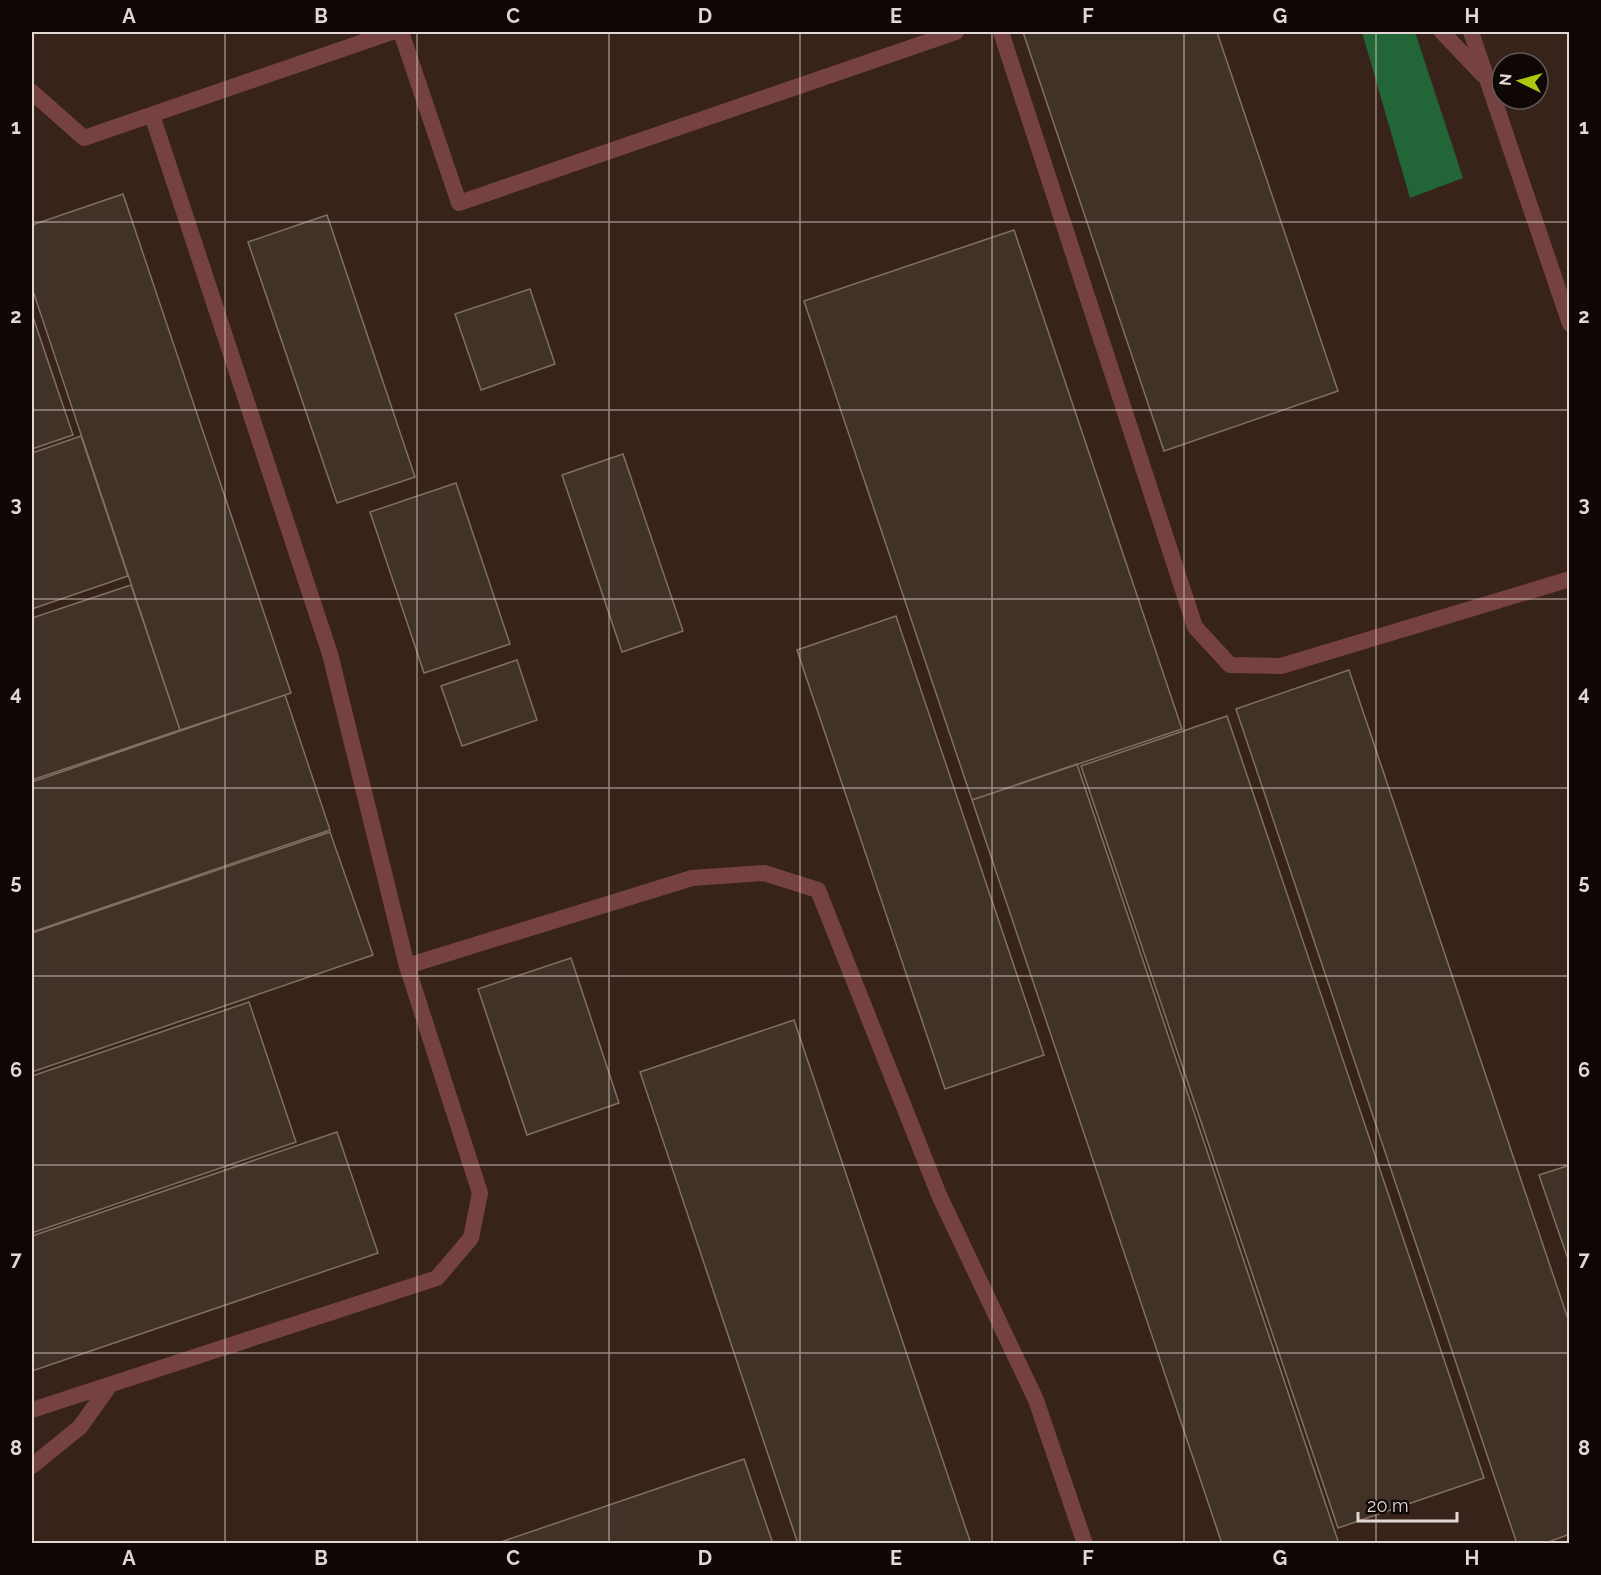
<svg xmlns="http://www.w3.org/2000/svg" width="1601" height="1575" font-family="Raleway,sans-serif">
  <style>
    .built { fill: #38231a; fill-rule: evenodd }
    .forest { fill: #226637 }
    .building { fill: #413227; stroke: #806f63; stroke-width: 1.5 }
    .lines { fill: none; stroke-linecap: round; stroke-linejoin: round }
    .service { stroke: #764241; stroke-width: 16 }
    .grid { fill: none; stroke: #e2d7d2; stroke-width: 1.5; stroke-opacity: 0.55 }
    .neatline { fill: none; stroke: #e2d7d2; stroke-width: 2 }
    .grid-label { font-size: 20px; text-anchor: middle; font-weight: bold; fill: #e2d7d2 }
  </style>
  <rect width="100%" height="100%" fill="#2b1b15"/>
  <path class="built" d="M32,32h1537v1511h-1537zM1502,63h36v36h-36z"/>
  <path class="forest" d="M1362,32h53l48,146 -53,20z"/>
  <path class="building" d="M1023,32h194l121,359 -174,60z
    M123,194l168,499 -111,37 -148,-442v-63z
    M327,215l88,262 -78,26 -89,-261z
    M1014,230l168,499 -210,71 -168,-499z
    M530,289l25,75 -74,26 -26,-76z
    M32,314l41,121 -41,14z
    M81,436l47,140 -96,33v-156z
    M623,454l60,177 -61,21 -60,-177z
    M456,483l54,161 -86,29 -54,-161z
    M131,585l49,145 -148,50v-162z
    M896,616l148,439 -99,34 -148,-439z
    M517,660l20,60 -75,26 -21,-60z
    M1349,670l221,655v209l-27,10h-26l-281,-835z
    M285,695l45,135 -298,102v-150z
    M1227,716l257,762 -146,50 -257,-762z
    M1077,764l262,780h-117l-250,-744z
    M330,832l43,123 -341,117v-139z
    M571,958l48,145 -92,32 -49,-146z
    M249,1002l47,140 -264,91v-157z
    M794,1020l177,524h-173l-158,-472z
    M337,1132l41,121 -346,118v-135z
    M1570,1165v100l-31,-90z
    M744,1459l29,85h-278z"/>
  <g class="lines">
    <path class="service" d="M401,32l58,171 497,-171
      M1001,32l194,595 35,38 51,1 289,-87
      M1442,32l41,43
      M1471,32l99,292
      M32,92l52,46 308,-106
      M407,966l285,-88 72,-5 54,17 121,305 97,205 49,144
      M32,1410l405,-132 34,-40 9,-45 -73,-227 -77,-312 -178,-539
      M32,1466l48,-39 30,-42"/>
  </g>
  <path class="grid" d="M225,32v1512M417,32v1512M609,32v1512M800,32v1512M992,32v1512M1184,32v1512M1376,32v1512M32,222h1538M32,410h1538M32,599h1538M32,788h1538M32,976h1538M32,1165h1538M32,1353h1538"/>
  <rect width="1601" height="1575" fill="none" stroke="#0e0705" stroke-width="66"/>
  <g transform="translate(1520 81) rotate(275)"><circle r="28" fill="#0e0705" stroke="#635a57" stroke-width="1.5"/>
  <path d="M0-4.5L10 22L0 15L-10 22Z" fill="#adc60f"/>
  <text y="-9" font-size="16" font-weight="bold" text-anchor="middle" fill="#e2d7d2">N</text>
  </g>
  <path d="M1358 1512v9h99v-9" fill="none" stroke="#e2d7d2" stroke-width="3"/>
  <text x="1367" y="1512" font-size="18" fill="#e2d7d2" stroke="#0e0705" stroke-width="4.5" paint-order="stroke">20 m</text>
  <rect x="33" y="33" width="1535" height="1509" class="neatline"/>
  <g class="grid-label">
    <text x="129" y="23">A</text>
    <text x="321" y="23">B</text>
    <text x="513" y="23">C</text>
    <text x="705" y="23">D</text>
    <text x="896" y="23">E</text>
    <text x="1088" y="23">F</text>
    <text x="1280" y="23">G</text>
    <text x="1472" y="23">H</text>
    <text x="16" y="134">1</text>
    <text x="1584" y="134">1</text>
    <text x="16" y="323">2</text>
    <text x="1584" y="323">2</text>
    <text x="16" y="511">3</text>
    <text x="1584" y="511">3</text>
    <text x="16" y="700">4</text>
    <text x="1584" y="700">4</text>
    <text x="16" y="889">5</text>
    <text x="1584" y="889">5</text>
    <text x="16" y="1077">6</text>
    <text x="1584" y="1077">6</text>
    <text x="16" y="1266">7</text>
    <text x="1584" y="1266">7</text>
    <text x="16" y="1455">8</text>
    <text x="1584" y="1455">8</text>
    <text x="129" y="1565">A</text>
    <text x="321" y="1565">B</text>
    <text x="513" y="1565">C</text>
    <text x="705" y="1565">D</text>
    <text x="896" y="1565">E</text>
    <text x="1088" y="1565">F</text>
    <text x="1280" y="1565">G</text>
    <text x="1472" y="1565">H</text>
  </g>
</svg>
